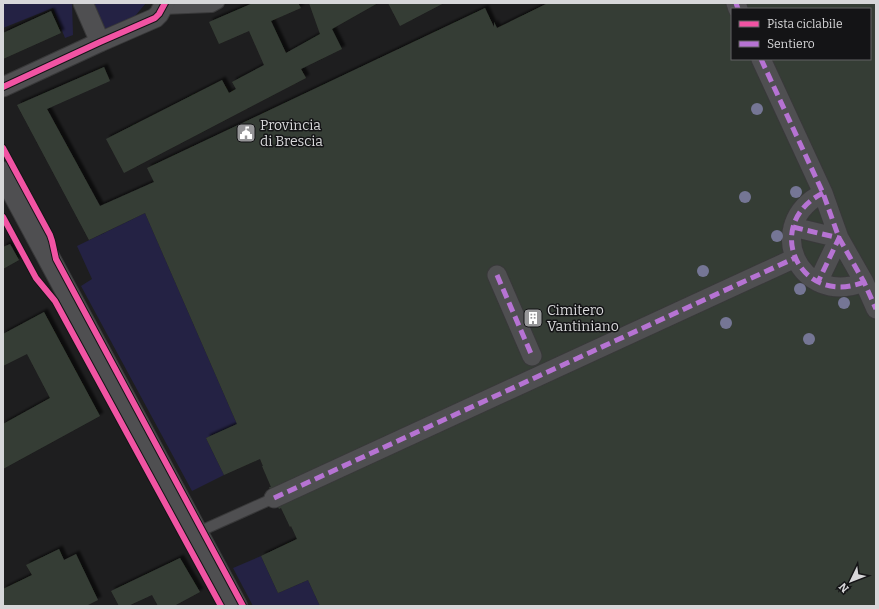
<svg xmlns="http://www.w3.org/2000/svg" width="879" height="609" font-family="Bitter,serif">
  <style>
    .green { fill: #242244 }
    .building { fill: #363e35; fill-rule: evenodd; filter: url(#shadow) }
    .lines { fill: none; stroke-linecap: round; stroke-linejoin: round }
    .lane-casing { stroke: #39393a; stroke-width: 12 }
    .street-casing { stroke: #39393a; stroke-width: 21 }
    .secondary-casing { stroke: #39393a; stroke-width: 24 }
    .lane { stroke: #4f4f51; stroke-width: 10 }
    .street { stroke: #4f4f51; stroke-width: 19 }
    .secondary { stroke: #4f4f51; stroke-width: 22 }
    .quiet { stroke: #b673d3; stroke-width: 5; stroke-dasharray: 10 5; stroke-linecap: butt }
    .cycleway-casing { stroke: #141416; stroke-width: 8 }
    .cycleway { stroke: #f153a3; stroke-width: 6 }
    .tree { fill: #757695 }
    .labels { text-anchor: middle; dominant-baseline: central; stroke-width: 3; stroke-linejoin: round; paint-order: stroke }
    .poi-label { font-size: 14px; fill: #d7d7d9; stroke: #141416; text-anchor: start }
  </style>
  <defs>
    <filter id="shadow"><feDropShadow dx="3.5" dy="-3.5" stdDeviation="1" flood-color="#0009"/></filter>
  </defs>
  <rect width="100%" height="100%" fill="#1e1e1f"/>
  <path class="green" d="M3,3h69l1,32 -8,3 -12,-30 -50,20z
    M92,3h54l-11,13 -31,14z
    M145,213l92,211 -31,14 18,37 -32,16 -111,-205 11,-7 -15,-33z
    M261,556l17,37 30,-13 12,26h-67l-20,-38z"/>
  <path class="building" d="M253,3h45l3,5 -30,13 15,32 34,-19 -11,-31h69l-46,26 10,20 -41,20 5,9 -182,95 -18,-34 116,-59 7,13 7,-4 -4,-7 32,-17 -15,-34 -30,13 -10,-22z
    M388,3h56l-44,23z
    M548,3h328v603h-556l-12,-26 -30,13 -17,-37 36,-17 -6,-13 -1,1 -9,-19 -2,1 -10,-22h2l-9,-21h1l-3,-7 -36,16 -18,-37 31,-14 -92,-211 -56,27 -72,-135 87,-38 6,14 -63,28 53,97 54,-24 -7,-14 338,-160 9,19v-5l3,6zM732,9h138v50h-138z
    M51,11l10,22 -58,26v-26z
    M10,244l9,16 -16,9v-22z
    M44,312l56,104 -97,53v-45l47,-26 -23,-44 -24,12v-32z
    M59,549l5,11 12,-6 22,46 -12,6h-83v-17l29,-14 -6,-10z
    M180,558l20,34 -26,14h-16l-6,-11 -24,11h-9l-8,-15z"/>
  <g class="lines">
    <defs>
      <path id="lane" d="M163,9l49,-2 7,-4
        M196,533l78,-35"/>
      <path id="street" d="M83,3l17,39
        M736,3l2,6
        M761,59l62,134 16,45 25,44 12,27
        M3,87l97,-45 55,-24 4,-4 6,-11
        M823,193c-62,31 -24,115 41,89
        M793,227l46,11 -21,44
        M497,275l35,81
        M274,498l521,-240"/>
      <path id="secondary" d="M3,173l233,433"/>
    </defs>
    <use href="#lane" class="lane-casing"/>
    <use href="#street" class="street-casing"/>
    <use href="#secondary" class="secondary-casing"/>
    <use href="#lane" class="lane"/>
    <use href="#street" class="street"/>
    <use href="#secondary" class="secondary"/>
    <path class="quiet" d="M736,3l2,6
      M761,59l62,134 16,45 25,44 12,27
      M823,193c-62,31 -24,115 41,89
      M793,227l46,11 -21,44
      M497,275l35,81
      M274,498l521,-240"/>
    <defs>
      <path id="cycleway" d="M3,87l97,-45 55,-24 4,-4 6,-11
        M3,148l47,87 2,6 4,18 187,347
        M3,217l33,61 19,23 166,305"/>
    </defs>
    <use href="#cycleway" class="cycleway-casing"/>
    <use href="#cycleway" class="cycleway"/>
  </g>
  <g class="tree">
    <circle cx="757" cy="109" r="6"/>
    <circle cx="796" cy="192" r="6"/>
    <circle cx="745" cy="197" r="6"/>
    <circle cx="777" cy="236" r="6"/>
    <circle cx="703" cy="271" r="6"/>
    <circle cx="800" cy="289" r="6"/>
    <circle cx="844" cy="303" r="6"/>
    <circle cx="726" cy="323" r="6"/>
    <circle cx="809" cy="339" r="6"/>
  </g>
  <defs>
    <symbol id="civic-square" viewBox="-11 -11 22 22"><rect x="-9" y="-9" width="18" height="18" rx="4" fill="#969698" stroke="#141416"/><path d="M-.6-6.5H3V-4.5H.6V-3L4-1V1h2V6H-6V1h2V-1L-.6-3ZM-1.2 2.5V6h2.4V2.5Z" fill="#fff"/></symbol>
    <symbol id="building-square" viewBox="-11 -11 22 22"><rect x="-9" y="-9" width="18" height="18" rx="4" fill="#969698" stroke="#141416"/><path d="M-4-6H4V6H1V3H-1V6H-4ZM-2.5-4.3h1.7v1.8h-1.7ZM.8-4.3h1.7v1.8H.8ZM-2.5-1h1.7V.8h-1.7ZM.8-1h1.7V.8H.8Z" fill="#fff"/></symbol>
  </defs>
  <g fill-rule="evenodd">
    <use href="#civic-square" x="235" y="122" width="22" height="22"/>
    <use href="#building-square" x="522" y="307" width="22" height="22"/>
  </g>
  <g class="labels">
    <g class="poi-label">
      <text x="260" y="125">Provincia<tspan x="260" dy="16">di Brescia</tspan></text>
      <text x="547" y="310">Cimitero<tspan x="547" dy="16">Vantiniano</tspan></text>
    </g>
  </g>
  <rect width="879" height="609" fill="none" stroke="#d7d7d9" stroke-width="8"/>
  <rect x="731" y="8" width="140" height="52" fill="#141416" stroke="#626264"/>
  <rect x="739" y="21" width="20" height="6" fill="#f153a3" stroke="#626264"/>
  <text x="767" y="28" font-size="12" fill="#d7d7d9">Pista ciclabile</text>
  <rect x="739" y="41" width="20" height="6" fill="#b673d3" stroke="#626264"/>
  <text x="767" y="48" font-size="12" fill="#d7d7d9">Sentiero</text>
  <g transform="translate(851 581) rotate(227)" stroke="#141416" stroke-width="3" paint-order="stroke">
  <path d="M0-3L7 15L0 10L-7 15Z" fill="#d7d7d9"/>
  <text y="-6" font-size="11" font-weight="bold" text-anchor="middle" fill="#d7d7d9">N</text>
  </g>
</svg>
